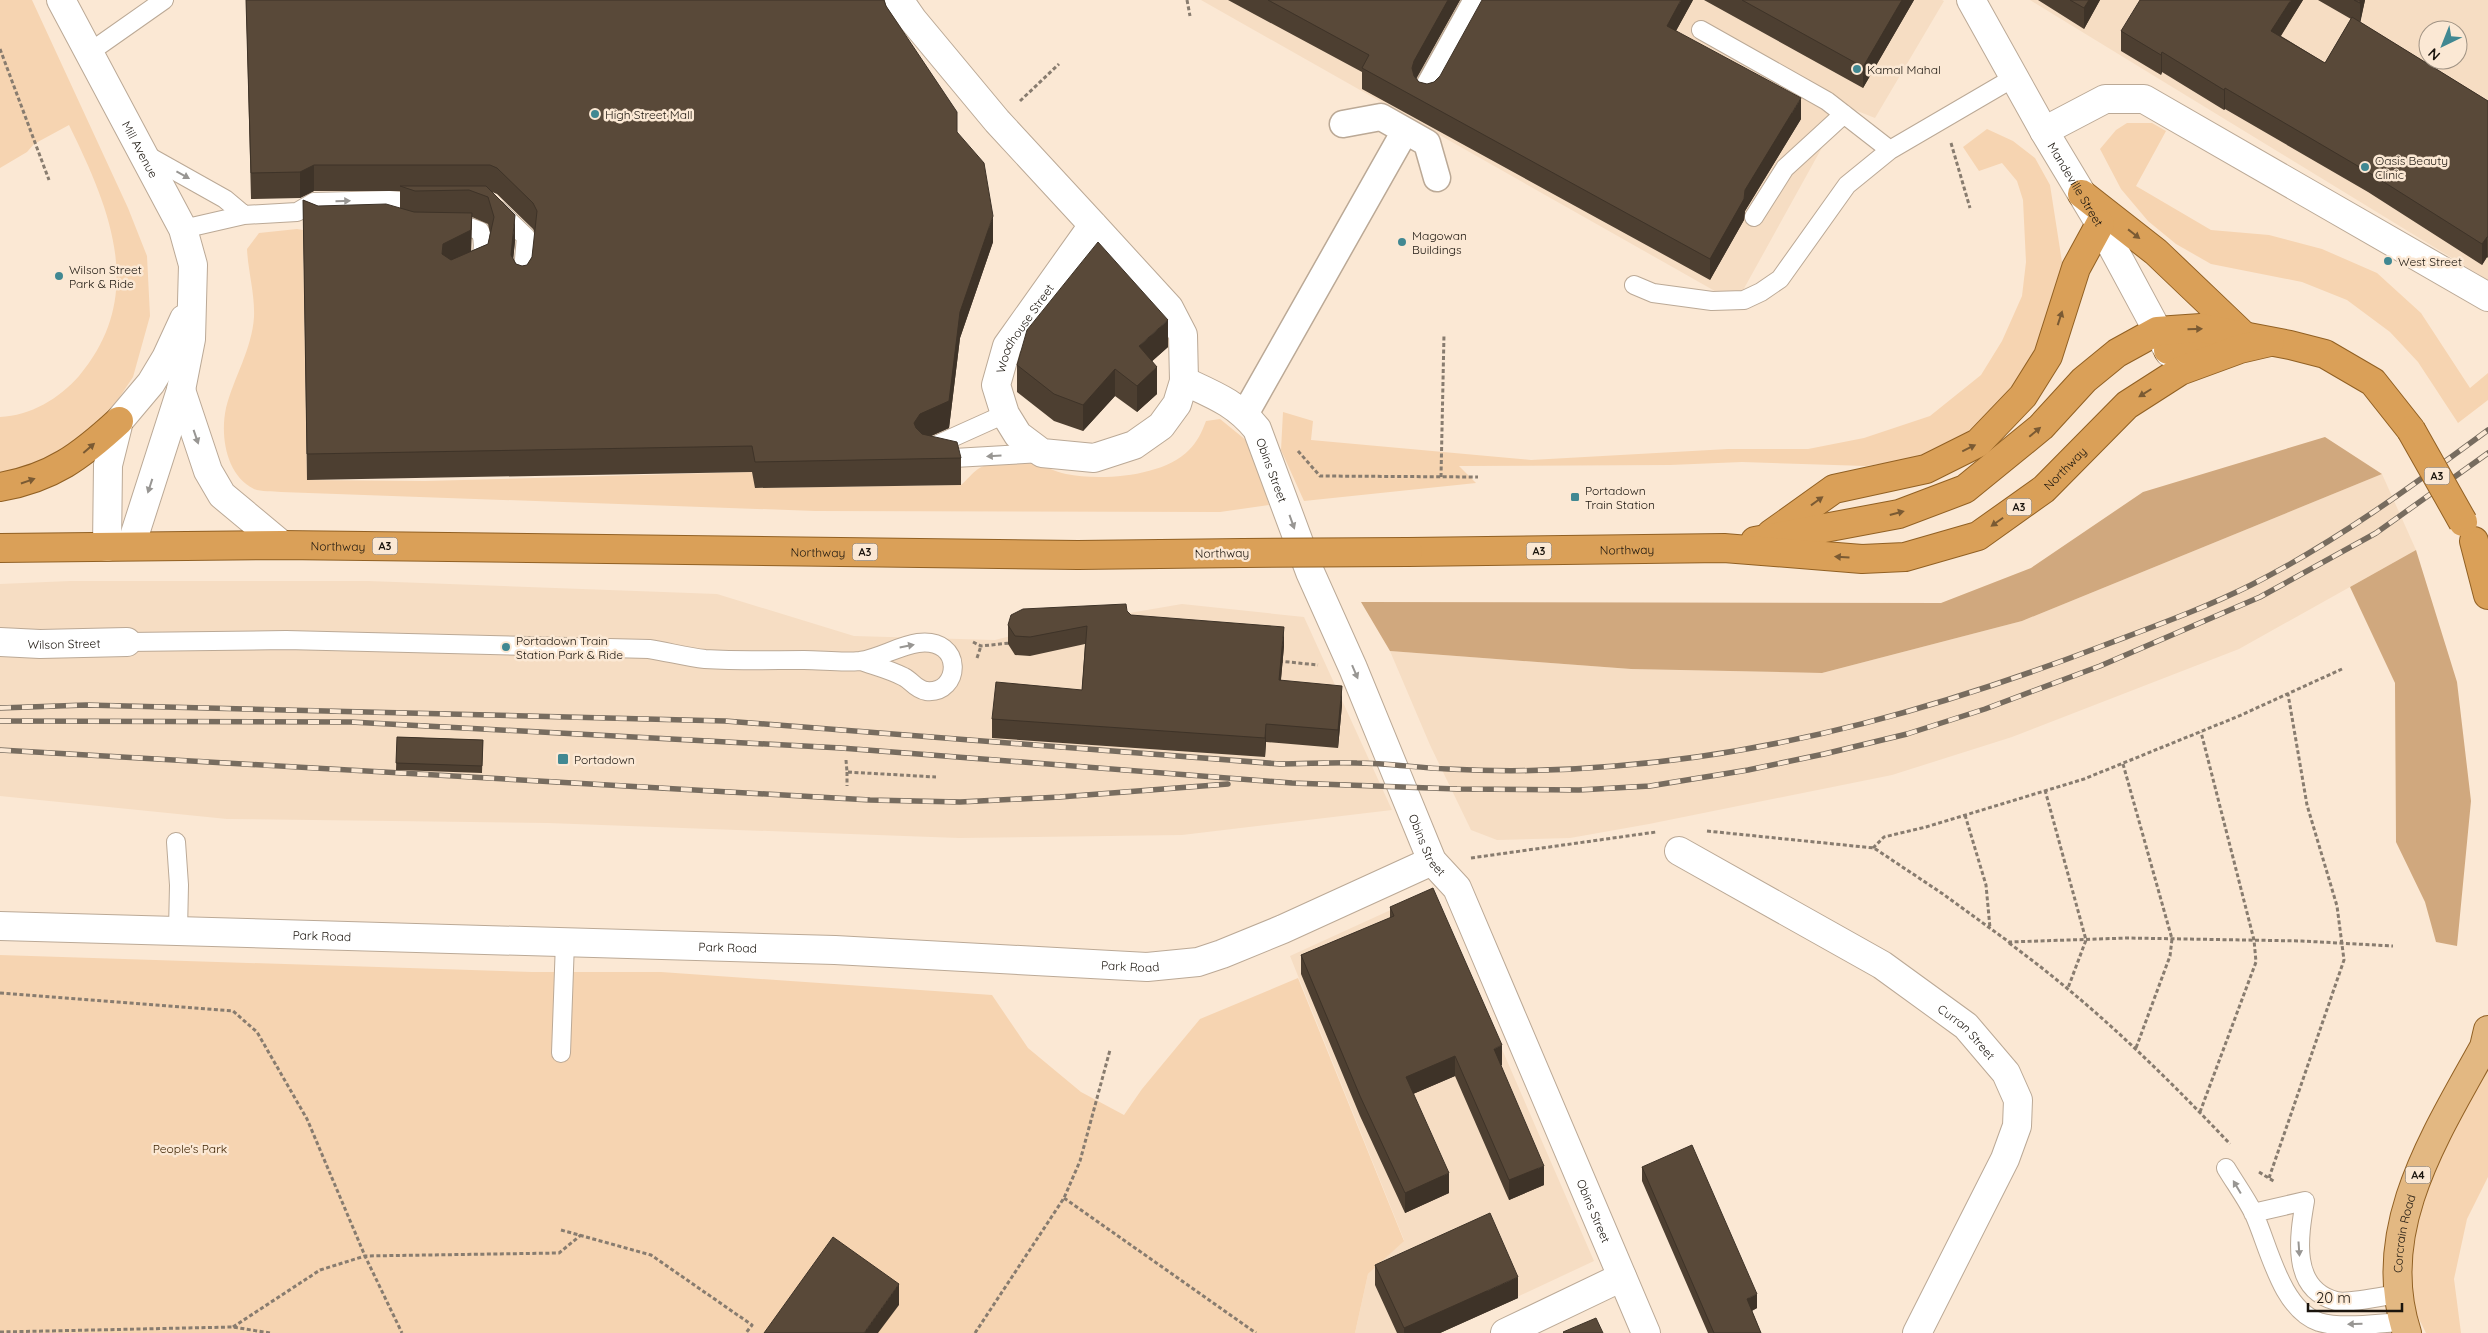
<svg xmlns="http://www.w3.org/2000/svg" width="2488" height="1333" viewBox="0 0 2488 1333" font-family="Quicksand,sans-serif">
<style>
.built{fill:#f6ddc3;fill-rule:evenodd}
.green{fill:#f6d4b1}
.forest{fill:#d0a87e}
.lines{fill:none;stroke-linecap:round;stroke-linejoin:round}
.service-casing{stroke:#bba996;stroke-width:20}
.pedestrian-casing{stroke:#bba996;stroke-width:29}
.minor-casing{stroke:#bba996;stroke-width:30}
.tertiary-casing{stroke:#bba996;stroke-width:30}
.primary-casing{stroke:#916023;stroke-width:30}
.trunk-casing{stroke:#916023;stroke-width:30}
.path{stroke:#887c6f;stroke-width:3;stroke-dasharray:4 2.5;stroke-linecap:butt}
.service{stroke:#fff;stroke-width:18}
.pedestrian{stroke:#fff;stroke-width:26}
.minor{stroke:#fff;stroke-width:28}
.tertiary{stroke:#fff;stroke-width:28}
.primary{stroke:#e3b882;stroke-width:28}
.trunk{stroke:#daa058;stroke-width:28}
.rail-casing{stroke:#776c5f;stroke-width:5.5}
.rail{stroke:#fbe8d4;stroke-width:4;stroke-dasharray:11;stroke-linecap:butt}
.trunk-bridge-casing{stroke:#916023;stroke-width:30;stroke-linecap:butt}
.trunk-bridge{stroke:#daa058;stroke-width:28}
.wall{fill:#4d3f31;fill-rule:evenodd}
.shaded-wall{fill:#3e3328}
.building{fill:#594939;stroke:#3e3328}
.oneway{fill:#989693}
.oneway2{fill:#7a5a33}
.poi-dot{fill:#418892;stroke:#fbe8d4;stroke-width:2}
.labels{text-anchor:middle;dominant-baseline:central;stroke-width:5;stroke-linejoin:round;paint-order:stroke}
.shield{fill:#fbe8d4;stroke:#5e5449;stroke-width:1}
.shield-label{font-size:11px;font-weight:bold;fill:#1b150e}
.poi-label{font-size:12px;fill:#1b150e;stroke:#fbe8d4;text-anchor:start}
.street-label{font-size:12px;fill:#1b150e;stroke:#fbe8d4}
.park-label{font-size:12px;fill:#3d2201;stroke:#fbe8d4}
</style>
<rect width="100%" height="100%" fill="#fbe8d4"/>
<path class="built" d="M1201,0H1942L1944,1L1875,118L1845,106L1736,303Z
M2030,0H2488V281L2483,277ZM2428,30H2458V60H2428Z
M2382,474L2416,550L2239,649L2012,737L1892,775L1649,824L1570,838L1497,840L1471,830L1430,745L1390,651L1631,669L1822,673L2022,621Z
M70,581H368L717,594L854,636L995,640L1042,628L1182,604L1304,617L1392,810L1182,835L959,838L548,823L227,819L0,796V584Z
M1430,892L1438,902L1594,1261L1440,1333H1355L1368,1274L1404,1240L1290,956Z"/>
<path class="green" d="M0,0H32L128,208L147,256L150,316L133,377L107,416L82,443L14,475L0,478V417C30,416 60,398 79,376C147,295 110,209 69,125L34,144L27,152L0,168Z
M2127,123H2152L2166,131L2136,186L2211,230L2269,235L2322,249L2377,273L2421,313L2470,388L2488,373V400L2458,423L2418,362L2390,332L2347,300L2302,282L2211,264L2176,244L2148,221L2121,189L2100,149L2116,130Z
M1987,129L2013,141L2035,158L2050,185L2062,262L2059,296L2048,335L1993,420L1935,456L1866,466L1742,462L1670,465L1459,466L1476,483L1304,501L1281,450L1283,412L1313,421L1311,440L1531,460L1728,449H1808L1864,438L1930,416L1981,375L2002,341L2022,296L2026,262L2023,200L2017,181L2002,163L1979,171L1963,147Z
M297,229L303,230L307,480L425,481L752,472L756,488L961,485C967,480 972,473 978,469C990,461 1020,459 1033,463C1044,465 1055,472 1066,474C1100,481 1163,477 1189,450C1197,442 1202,432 1206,421L1220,419L1252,445L1269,505L1220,512L815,511L281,492C273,491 261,492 254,489C226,475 220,436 226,408C234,377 252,349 254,317C255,294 248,271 247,249L259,233Z
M0,955L532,972H661L992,995L1028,1048L1081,1092L1124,1115L1142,1089L1200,1019L1298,978L1404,1241L1368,1274L1355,1333H0Z
M2488,1066V1177L2467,1219L2454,1279L2461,1333H2426L2409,1299L2415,1222L2432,1174Z"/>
<path class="forest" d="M2325,437L2382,474L2022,621L1822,673L1631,669L1390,651L1361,602L1941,603L2031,568L2143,492Z
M2416,550L2457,682L2471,801L2457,946L2436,942L2425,902L2396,842L2395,683L2350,587Z"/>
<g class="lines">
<defs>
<path id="service" d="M1701,30L1827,101L1890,150
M90,52L164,0
M143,153L225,199L244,215
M498,210L526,237L522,282
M1754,217L1785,168L1844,114
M449,227H469L480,231C485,242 483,253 480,264L475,266
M183,229L244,215L297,212L314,202L389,200L423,203
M1634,285L1653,293L1712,301L1744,300L1761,292L1780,279L1847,185L1890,150L2015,77
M925,450L1005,414
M938,454L954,458L1042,453
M127,642L286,640L649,649C668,652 687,657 705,659C738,661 771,660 804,660C822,660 842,663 860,661C880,658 898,646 918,643C965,637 961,695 926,691C915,689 912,681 904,677C891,670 875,666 861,661
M176,842L179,885L178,931
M561,1053L565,942
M2226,1168C2235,1183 2246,1198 2254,1214C2269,1247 2281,1309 2319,1322C2342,1329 2379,1323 2403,1322
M2253,1213L2305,1201C2299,1236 2290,1289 2336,1301C2348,1304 2384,1296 2398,1294"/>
<path id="pedestrian" d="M1427,90L1477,0
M1343,124L1381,117L1427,143L1437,178
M1245,414L1405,131"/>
<g id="minor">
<path id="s1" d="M899,0L913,20L997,121L1093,225L1169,308L1183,335L1184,381L1177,404L1161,426L1134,445L1094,458L1042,453L1018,435L1005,414L996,385L1007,346L1093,225"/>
<path d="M2044,131L2105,99H2144L2488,297"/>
<path id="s2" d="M1184,381C1214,395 1236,403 1257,429L1310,572L1353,668L1432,861L1457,888L1646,1333"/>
<path id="s3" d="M0,642L40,644L127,642"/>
<path id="s4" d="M1679,851L1882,965L1966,1026L2006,1073L2018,1100L2017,1126L2005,1159L1917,1333"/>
<path id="s5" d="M0,926L835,950L1147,967L1198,962L1222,954L1283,929L1432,861"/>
<path d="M1505,1333L1622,1277"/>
</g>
<g id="tertiary">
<path id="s6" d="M61,0L183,229L193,265L191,339L181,390L131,546"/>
<path id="s7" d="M1971,0L2044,131L2100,224L2169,352"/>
<path d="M181,390L208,471L222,495L282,545"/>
<path d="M107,547L108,465L119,421L151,383L166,358L184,319"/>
</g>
<g id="primary">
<path id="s8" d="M2407,1333C2373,1230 2436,1134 2484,1047L2488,1030"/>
</g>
<g id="trunk">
<path d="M2082,194L2156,252L2243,335"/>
<path d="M2168,350L2209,347"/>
<path d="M0,487C52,478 81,456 119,421"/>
<path d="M1771,534L1834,489L1926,469L1978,443L2023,396L2048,356L2076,268L2100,224"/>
<path d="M1755,541L1899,514L1965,489L2041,427L2084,380L2117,353L2157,331L2201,328L2290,345L2325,354L2373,382L2411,430"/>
<path d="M2474,541L2488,595"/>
<path id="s9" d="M0,548L282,545L1078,555L1243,553"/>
<path id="s10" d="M1408,552L1724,548L1862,559L1905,557L1978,536L2044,489L2127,405L2180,371L2240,349L2270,342"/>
</g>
</defs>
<use href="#service" class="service-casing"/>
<use href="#pedestrian" class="pedestrian-casing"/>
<use href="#minor" class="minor-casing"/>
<use href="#tertiary" class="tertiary-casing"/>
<use href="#primary" class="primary-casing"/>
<use href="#trunk" class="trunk-casing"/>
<path class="path" d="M1187,0L1190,16
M0,49L49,180
M1020,101L1059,64
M1951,143L1970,208
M1298,451L1320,476L1478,477
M1441,477L1444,334
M973,642L981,646L1010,643
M977,658L981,646
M1279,661L1318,665
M846,760L847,772L936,777
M2123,764L2172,939L2170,956L2136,1048
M847,772V786
M2045,790L2086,940L2068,988
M1965,815L1986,885L1990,928
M1707,831L1874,848L1943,894L2009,942L2128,938L2302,941L2393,946
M1873,848L1884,837L1926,827L2084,779L2239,716L2342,669
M1471,858L1656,832
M2009,943C2091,1003 2160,1070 2230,1144
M0,993L233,1011L257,1032L307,1119L365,1256L402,1333
M2200,1112L2256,962L2254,940L2201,732
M2259,1172L2275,1182
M2269,1178L2344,960L2337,906L2307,805L2288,694
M1064,1198L1256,1333
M561,1230L651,1255L752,1325L746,1333
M233,1327L320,1270L365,1256L559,1253L581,1235
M0,1332L233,1327L270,1333
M975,1333L1064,1198L1080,1161L1110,1050"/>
<use href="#service" class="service"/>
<use href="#pedestrian" class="pedestrian"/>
<use href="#minor" class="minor"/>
<use href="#tertiary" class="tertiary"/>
<use href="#primary" class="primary"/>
<use href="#trunk" class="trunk"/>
<defs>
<path id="rail" d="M0,708L86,705L725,721L1280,764C1306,764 1332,762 1357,763C1388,763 1418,768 1448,769C1503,772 1560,771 1615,766C1783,753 1945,706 2102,646C2152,627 2203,609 2251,585C2336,542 2412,486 2488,430
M0,721L351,722L841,748L1292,783L1457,789L1579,790L1650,786L1748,770L1824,754L1907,734L1985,709L2100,666L2260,597L2376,533L2488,453
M0,750L870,800L960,802L1060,797L1228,784"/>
</defs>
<use href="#rail" class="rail-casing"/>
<use href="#rail" class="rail"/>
<defs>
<path id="trunk-bridge" d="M2411,430L2463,522
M1243,553L1408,552"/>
</defs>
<use href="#trunk-bridge" class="trunk-bridge-casing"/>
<use href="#trunk-bridge" class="trunk-bridge"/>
</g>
<path class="wall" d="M246,0H884L886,6L957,132L993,242L960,338L949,428L931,436L961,458V485L755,488L752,472L307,480L303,200L318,206L400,208V191H314L300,198L251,199ZM492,192L497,194L533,229L535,233L532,257L527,265L522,266L516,264L513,259L515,241ZM472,217L488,224L490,233L488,244L471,251Z
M1228,0H1460L1416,78L1419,82L1427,84L1693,0L1676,31L1801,119L1745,211L1744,220L1710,280L1362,89V72Z
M1704,0H1914L1863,88Z
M2038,0H2100L2084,29Z
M2303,0L2281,36L2325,63L2351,19L2318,0H2365L2360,22L2488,101V258L2487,257L2482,265L2368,192L2225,109L2224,110L2162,72L2161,75L2121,51V31Z
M1168,347L1152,361L1157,394L1137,412L1115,396L1083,431L1054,421L1017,392V365Z
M1127,611L1131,615L1284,646L1281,680L1342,705L1338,748L1266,742L1265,757L992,738V719L1082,690L1085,644L1030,656L1015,655L1008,644V625Z
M397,737L483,740L482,773L396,770Z
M1390,907L1502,1065H1501L1544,1185L1509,1200L1455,1076L1413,1094L1449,1193L1405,1213L1360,1116L1301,974V955L1390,918Z
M1642,1167L1757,1308L1752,1311L1761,1333H1708L1642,1181Z
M1375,1265L1518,1298L1440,1333H1397L1375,1285Z"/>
<path class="shaded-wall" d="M1448,0H1460L1414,83L1412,68L1414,61Z
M1681,0H1693L1667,47V26Z
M1902,0H1914L1863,88V67Z
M2089,0H2100L2084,29V8Z
M2291,0H2303L2271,51V31Z
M2360,0H2365L2360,24Z
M2162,52V72L2161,75V55Z
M2225,88V109L2224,110V90Z
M1801,98V119L1745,211L1744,220L1710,280V259L1745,190Z
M314,165V191L300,198V172Z
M472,213L471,256L443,270L442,254L443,244Z
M515,215V241L511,282V255Z
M993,216V242L960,338L949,428L920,441L914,449V423L960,312Z
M2487,237V257L2482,265V244Z
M1168,320V347L1139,373V346Z
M1157,367V394L1137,412V386Z
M1115,369V396L1083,431V405Z
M1284,627V646L1279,699V680Z
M1342,686V705L1338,748V730Z
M1266,724V742L1265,757V738Z
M1502,1045V1065L1494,1068V1049Z
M1455,1056V1076L1406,1097V1077Z
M1544,1166V1185L1509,1200V1180Z
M1449,1173V1193L1405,1213V1193Z
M1518,1277V1298L1440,1333H1404V1328Z
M899,1284V1305L878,1333H864Z
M1757,1294V1308L1747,1313V1299Z"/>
<path class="building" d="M246,0H884L886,6L957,112V132L984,163L993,216L960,312L949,401L920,414L914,423L916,428L922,434L957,442L961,458L755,462L752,446L307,454L303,200L318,206L386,204L414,212L472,213L471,230L443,244L442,254L451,260L488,244L494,217L488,197L469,190L415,191L400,186H486L515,215L511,255L516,264L522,266L527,265L532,257L537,211L533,203L497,168L490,165H314L300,172L251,173Z
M1268,0H1448L1414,61L1412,68L1414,76L1419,82L1427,84L1434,82L1440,76L1482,0H1681L1667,26L1801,98L1745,190L1744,199L1710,259L1362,68L1369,55Z
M1742,0H1902L1863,67Z
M2070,0H2089L2084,8Z
M2140,0H2291L2271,31L2325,63L2352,17L2488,101V237H2487L2482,244L2368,172L2225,88L2224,90L2162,52L2161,55L2121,31Z
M2354,0H2360V3Z
M1098,242L1168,320L1139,346L1157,367L1137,386L1115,369L1083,405L1054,394L1017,365L1027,330Z
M1126,604L1127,611L1131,615L1284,627L1279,680L1342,686L1338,730L1266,724L1265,738L992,719L996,682L1082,690L1087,626L1030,637L1015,636L1008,625L1011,615L1023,609Z
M397,737L483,740L482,766L396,763Z
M1433,888L1502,1045L1494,1049L1544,1166L1509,1180L1455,1056L1406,1077L1449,1173L1405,1193L1360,1096L1301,955L1394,916L1390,907Z
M1692,1145L1757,1294L1747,1299L1761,1333H1714L1642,1167Z
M1490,1213L1518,1277L1404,1328L1375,1265Z
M833,1237L899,1284L864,1333H764Z
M1596,1318L1603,1333H1564L1563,1332Z"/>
<defs><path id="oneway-solid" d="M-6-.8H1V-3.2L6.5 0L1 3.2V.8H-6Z" transform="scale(1.25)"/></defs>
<g class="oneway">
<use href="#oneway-solid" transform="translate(183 175) rotate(29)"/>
<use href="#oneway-solid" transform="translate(343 201) rotate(-1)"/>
<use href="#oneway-solid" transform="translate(196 437) rotate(71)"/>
<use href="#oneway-solid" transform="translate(994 456) rotate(177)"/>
<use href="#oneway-solid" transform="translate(150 486) rotate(108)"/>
<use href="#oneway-solid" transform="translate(1292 522) rotate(70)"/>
<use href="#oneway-solid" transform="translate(907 646) rotate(-11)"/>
<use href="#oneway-solid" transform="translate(1355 672) rotate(67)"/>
<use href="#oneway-solid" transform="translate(2237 1187) rotate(-121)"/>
<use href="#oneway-solid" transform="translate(2299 1249) rotate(86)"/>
<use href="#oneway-solid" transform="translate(2355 1324) rotate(178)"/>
</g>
<g class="oneway2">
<use href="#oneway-solid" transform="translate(2134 234) rotate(38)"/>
<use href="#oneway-solid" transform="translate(2060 318) rotate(-72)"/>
<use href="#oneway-solid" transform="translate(2195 329) rotate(-2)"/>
<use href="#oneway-solid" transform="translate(2145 393) rotate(148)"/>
<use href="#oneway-solid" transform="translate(2035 432) rotate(-40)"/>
<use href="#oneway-solid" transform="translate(89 448) rotate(-41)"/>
<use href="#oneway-solid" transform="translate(1969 448) rotate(-26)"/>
<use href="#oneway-solid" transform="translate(28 481) rotate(-19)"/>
<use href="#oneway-solid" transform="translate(1817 501) rotate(-36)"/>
<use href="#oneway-solid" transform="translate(1897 513) rotate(-15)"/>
<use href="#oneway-solid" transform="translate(1997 522) rotate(145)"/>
<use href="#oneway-solid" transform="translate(1842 557) rotate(-176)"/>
</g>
<g class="poi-dot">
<circle cx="1857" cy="69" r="5"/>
<circle cx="595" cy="114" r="5"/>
<circle cx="2365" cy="167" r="5"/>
<circle cx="1402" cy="242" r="5"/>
<circle cx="2388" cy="261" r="5"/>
<circle cx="59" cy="276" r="5"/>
<rect x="1570" y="492" width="10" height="10" rx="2.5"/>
<circle cx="506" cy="647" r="5"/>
<rect x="557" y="753" width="12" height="12" rx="2.5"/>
</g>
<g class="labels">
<g class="shield">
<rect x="2424.5" y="467.5" width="25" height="17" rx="4"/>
<rect x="2006.5" y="498.5" width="25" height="17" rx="4"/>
<rect x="372.5" y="537.5" width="25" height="17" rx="4"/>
<rect x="1526.5" y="542.5" width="25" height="17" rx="4"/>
<rect x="852.5" y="543.5" width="25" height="17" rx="4"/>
<rect x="2405.5" y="1166.5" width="25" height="17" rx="4"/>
</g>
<g class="shield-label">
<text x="2437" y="476">A3</text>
<text x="2019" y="507">A3</text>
<text x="385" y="546">A3</text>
<text x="1539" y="551">A3</text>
<text x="865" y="552">A3</text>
<text x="2418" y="1175">A4</text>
</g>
<g class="poi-label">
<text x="1867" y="69">Kamal Mahal</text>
<text x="605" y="114">High Street Mall</text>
<text x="2375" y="160">Oasis Beauty<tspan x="2375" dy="14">Clinic</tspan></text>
<text x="1412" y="235">Magowan<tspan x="1412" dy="14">Buildings</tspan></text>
<text x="2398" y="261">West Street</text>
<text x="69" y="269">Wilson Street<tspan x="69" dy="14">Park &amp; Ride</tspan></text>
<text x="1585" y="490">Portadown<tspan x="1585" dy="14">Train Station</tspan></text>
<text x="516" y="640">Portadown Train<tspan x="516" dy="14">Station Park &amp; Ride</tspan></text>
<text x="574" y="759">Portadown</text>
</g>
<g class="street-label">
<text stroke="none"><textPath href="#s6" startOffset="169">Mill Avenue</textPath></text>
<text stroke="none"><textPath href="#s7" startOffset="212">Mandeville Street</textPath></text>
<text stroke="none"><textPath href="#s1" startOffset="814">Woodhouse Street</textPath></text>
<text stroke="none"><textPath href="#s10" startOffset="684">Northway</textPath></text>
<text stroke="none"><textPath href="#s2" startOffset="132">Obins Street</textPath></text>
<text stroke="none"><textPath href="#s9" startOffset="338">Northway</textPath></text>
<text stroke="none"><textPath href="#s10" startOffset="219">Northway</textPath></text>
<text stroke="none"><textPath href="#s9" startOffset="818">Northway</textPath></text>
<text transform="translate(1222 553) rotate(-1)">Northway</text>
<text stroke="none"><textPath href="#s3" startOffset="64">Wilson Street</textPath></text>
<text stroke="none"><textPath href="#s2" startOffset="538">Obins Street</textPath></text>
<text stroke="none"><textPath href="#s5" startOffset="322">Park Road</textPath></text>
<text stroke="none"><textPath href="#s5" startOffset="728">Park Road</textPath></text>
<text stroke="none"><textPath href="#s5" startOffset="1131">Park Road</textPath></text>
<text stroke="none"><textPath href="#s4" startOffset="341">Curran Street</textPath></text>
<text stroke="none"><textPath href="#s2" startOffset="942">Obins Street</textPath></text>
<text stroke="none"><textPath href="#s8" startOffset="101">Corcrain Road</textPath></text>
</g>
<g class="park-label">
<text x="190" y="1148">People's Park</text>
</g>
</g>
<g transform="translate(2443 45) rotate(223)"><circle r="24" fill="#fbe8d4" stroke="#a19485"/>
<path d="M0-4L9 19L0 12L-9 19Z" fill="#418892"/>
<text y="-8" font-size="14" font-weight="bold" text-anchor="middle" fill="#1b150e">N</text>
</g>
<path d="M2308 1303v8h94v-8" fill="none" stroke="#1b150e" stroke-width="2.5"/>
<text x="2316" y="1303" font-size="15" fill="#1b150e" stroke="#fbe8d4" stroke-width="4" paint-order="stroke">20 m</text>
</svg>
